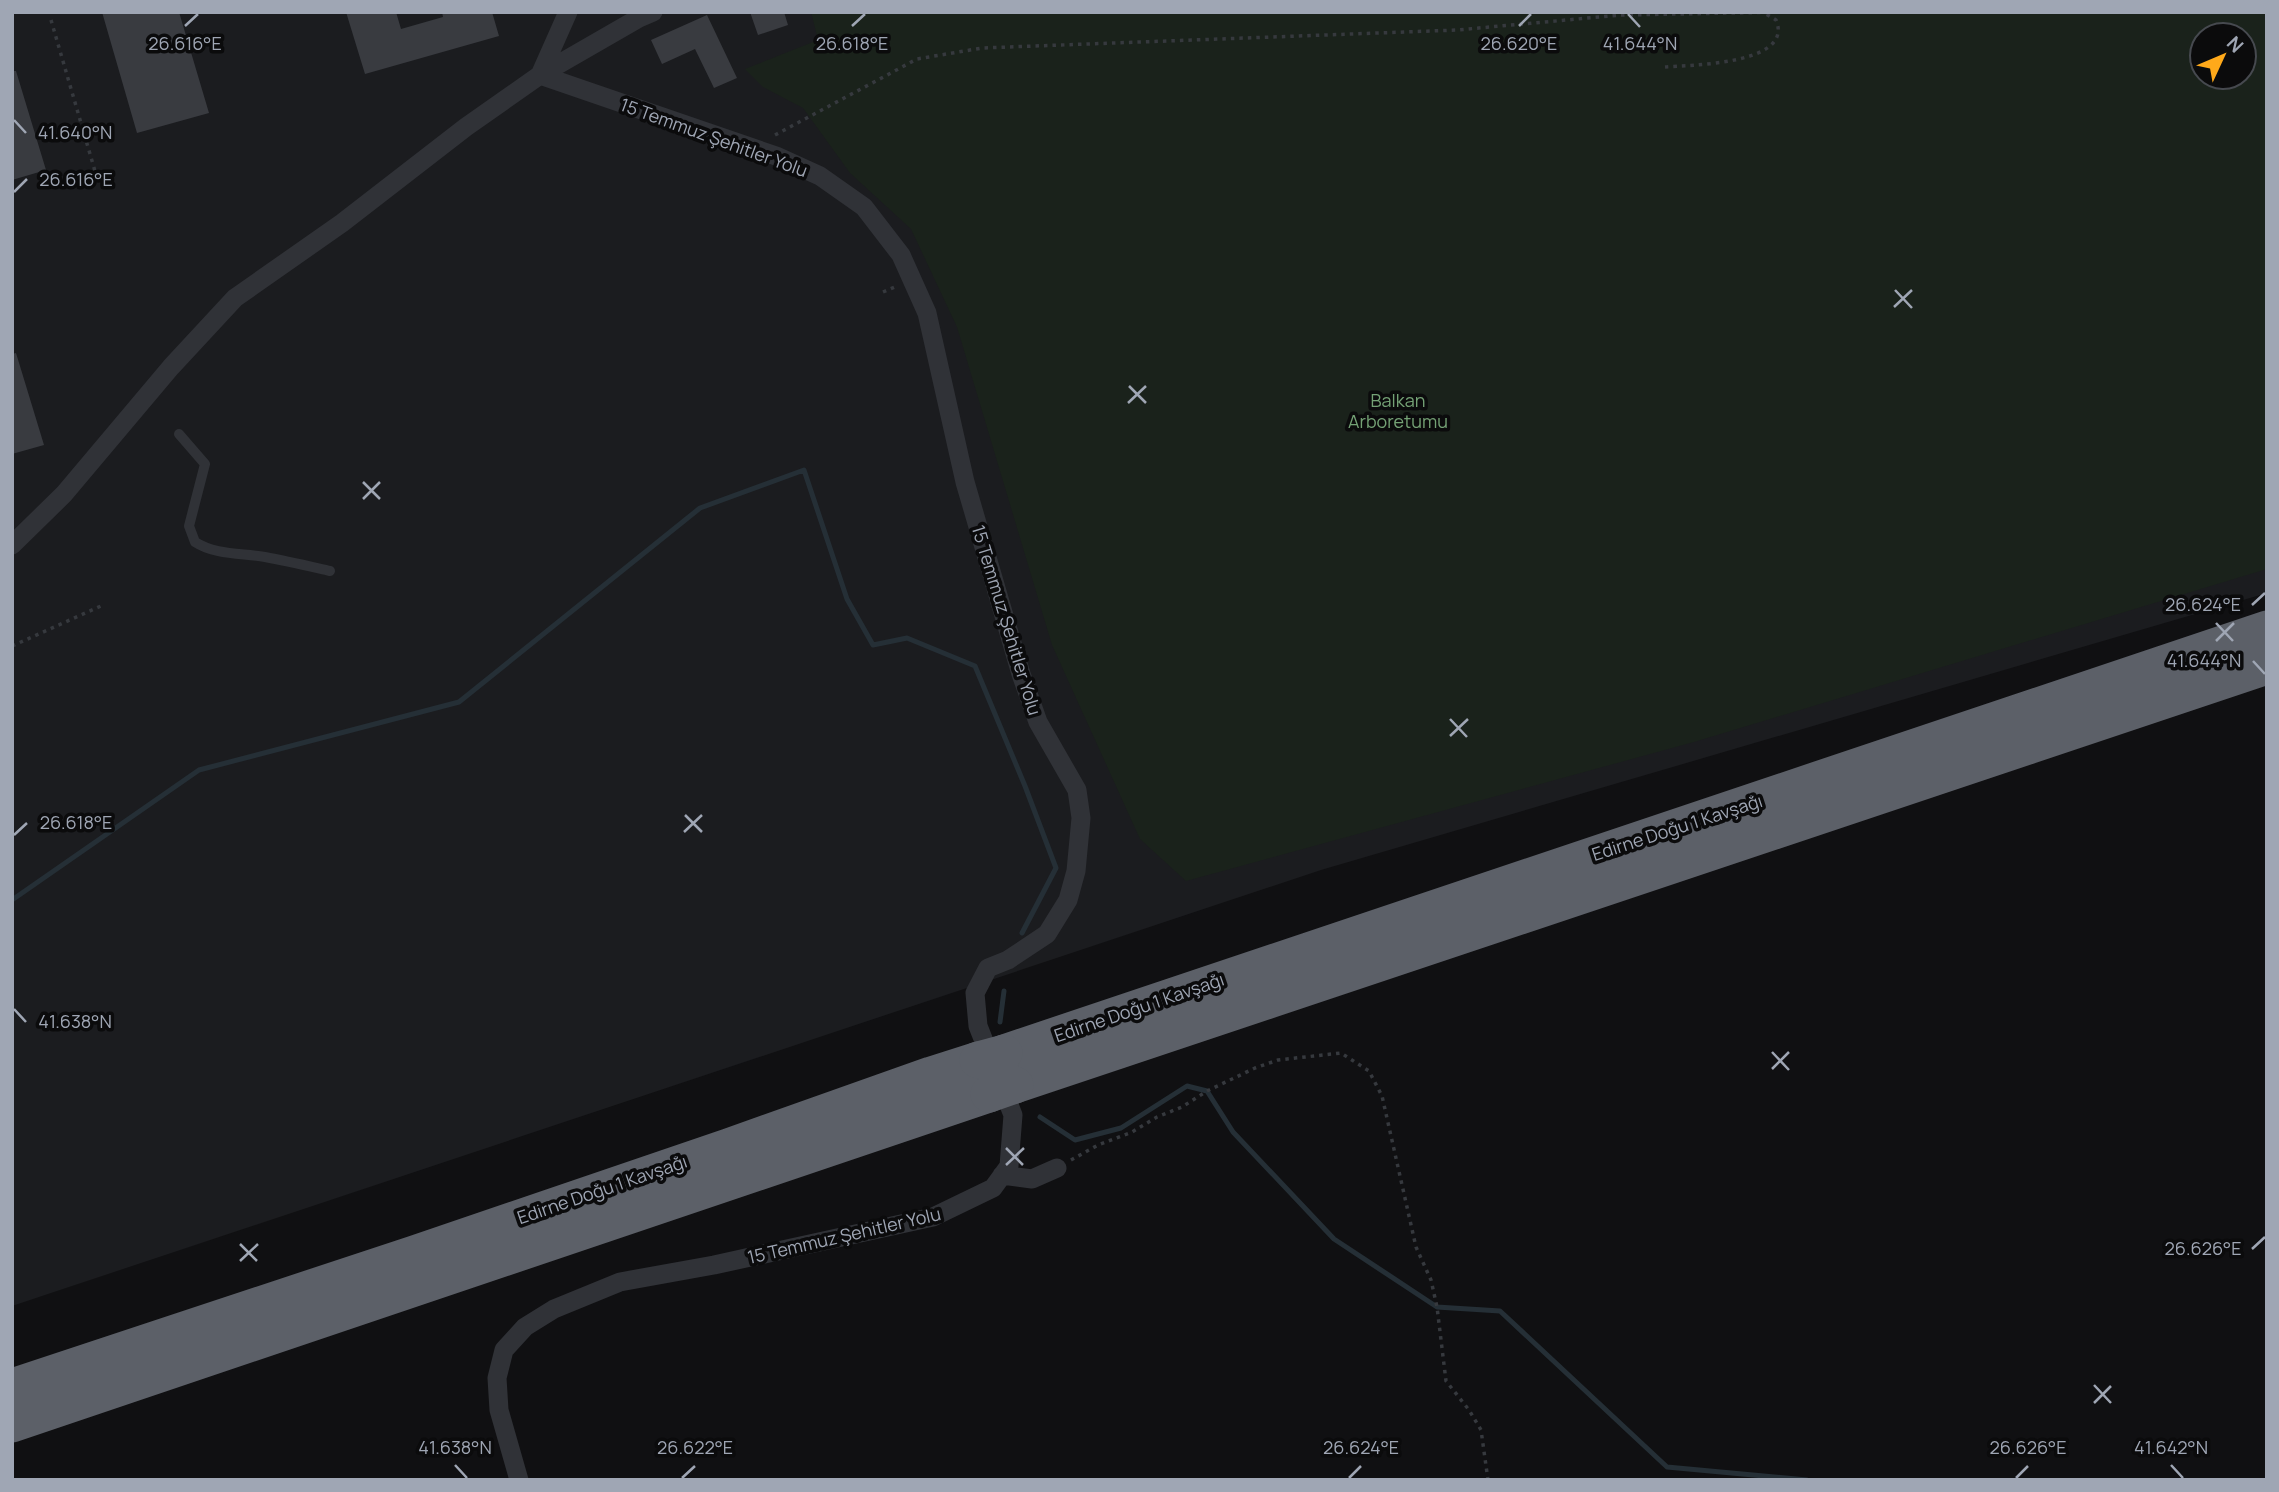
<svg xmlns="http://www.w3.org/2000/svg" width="2279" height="1492" viewBox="0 0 2279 1492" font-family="Manrope,sans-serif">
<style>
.built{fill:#1b1c1f;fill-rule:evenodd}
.green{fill:#1a221b;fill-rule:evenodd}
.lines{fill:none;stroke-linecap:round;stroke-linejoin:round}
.stream{stroke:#252f36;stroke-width:5}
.building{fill:#393b40}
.path{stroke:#36393e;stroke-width:3.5;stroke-dasharray:3.5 5;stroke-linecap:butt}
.lane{stroke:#303237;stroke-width:10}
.street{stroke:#303237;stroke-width:19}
.highway{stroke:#5c6068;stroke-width:37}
.highway-bridge{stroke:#5c6068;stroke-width:37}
.ticks{fill:none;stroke:#9fa6b4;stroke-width:2.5}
.labels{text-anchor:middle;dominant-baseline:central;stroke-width:7;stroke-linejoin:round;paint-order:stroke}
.street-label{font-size:18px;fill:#9fa6b4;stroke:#0b0b0c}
.park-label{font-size:18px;fill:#74a175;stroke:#0b0b0c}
.ticks-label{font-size:18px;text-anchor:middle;fill:#9fa6b4;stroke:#0b0b0c;stroke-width:7;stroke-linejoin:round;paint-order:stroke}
</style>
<rect width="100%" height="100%" fill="#101012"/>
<path class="built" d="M12,12H2267V593L1321,870L12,1306ZM2202,35H2244V77H2202Z"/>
<path class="green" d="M811,12H2267V569L1694,742L1186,881L1140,839L1052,645L957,327L911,229L850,173L803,108L763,87L745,69L818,40ZM2202,35H2244V77H2202Z"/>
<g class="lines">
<path class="stream" d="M12,900L199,770L459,702L700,508L804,470L847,599L873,645L907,638L975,666L1025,786L1056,868L1022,933
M1000,1022L1004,991
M1040,1117L1075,1140L1121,1128L1187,1086L1207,1091L1233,1132L1334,1239L1437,1307L1500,1311L1667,1467L1807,1480"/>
</g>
<path class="building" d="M102,12H179L209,113L137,133Z
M346,12H396L401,29L443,17L442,12H492L499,36L365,74Z
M750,12H784L788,25L758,35Z
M707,15L737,78L714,88L695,49L662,64L651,40Z
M12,71H16L46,170L12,180Z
M16,353L44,445L12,454V354Z"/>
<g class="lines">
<path class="path" d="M51,20L97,178
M1665,67C1688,65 1795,65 1776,20L1766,14
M775,135L917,59L982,48L1457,30L1621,15L1789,12
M883,292L897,286
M12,646L101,606
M1071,1160L1098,1145L1132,1132L1157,1117L1182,1107L1207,1091L1255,1068L1278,1060L1341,1053L1369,1071L1382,1096L1416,1247L1431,1280L1437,1307L1446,1381L1469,1410L1481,1430L1488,1480"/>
<path class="lane" d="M179,434L205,464L189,526L195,542C215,555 241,553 265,557C287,561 308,566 330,571"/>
<path class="street" d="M12,545L64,494L171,367L235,298L342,223L466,127L540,75L639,18L653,12
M1002,1175L1032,1179L1057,1168
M519,1480L499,1410L497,1378L504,1350L525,1327L554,1309L620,1282L714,1265L933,1217L993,1188L1009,1166L1013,1115L978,1026L975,993L988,968L1008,960L1047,934L1068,900L1076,871L1081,818L1077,790L1038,722L1021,674L965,482L927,313L901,255L864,207L820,176L776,156L540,75L568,12"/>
<path class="highway" d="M1004,1053L2267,629
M1015,1085L2267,666
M12,1387L414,1254L728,1147L931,1075L978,1060
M12,1424L989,1094"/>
<path class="highway-bridge" d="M978,1060L1004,1053
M989,1094L1015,1085"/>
</g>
<path class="ticks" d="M1628,14L1640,27M185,26L198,14M852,26L865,14M1519,26L1531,14M14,120L26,133M14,192L27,179M1895,290L1912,308M1894,307L1912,290M1129,386L1146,403M1128,403L1146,386M363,482L380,499M363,499L380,482M2252,605L2265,593M2216,623L2233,641M2216,641L2234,623M2253,661L2265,674M1450,719L1467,737M1450,736L1468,719M685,815L702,832M684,832L702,815M14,835L27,823M14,1009L26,1022M1772,1052L1789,1070M1772,1069L1789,1052M1006,1148L1023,1165M1006,1165L1024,1148M240,1244L257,1261M2252,1249L2265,1237M240,1261L258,1244M2094,1385L2111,1403M2094,1403L2111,1386M455,1465L467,1478M2171,1465L2183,1478M682,1478L695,1466M1349,1478L1361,1466M2016,1478L2028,1466"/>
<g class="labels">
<g class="street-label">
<text transform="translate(714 137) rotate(20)">15 Temmuz Şehitler Yolu</text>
<text transform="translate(1007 620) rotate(73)">15 Temmuz Şehitler Yolu</text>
<text transform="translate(1677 827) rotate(-18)">Edirne Doğu 1 Kavşağı</text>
<text transform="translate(1139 1007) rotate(-19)">Edirne Doğu 1 Kavşağı</text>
<text transform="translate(602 1189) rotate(-19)">Edirne Doğu 1 Kavşağı</text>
<text transform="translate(844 1235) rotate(-13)">15 Temmuz Şehitler Yolu</text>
</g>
<g class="park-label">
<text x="1398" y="400">Balkan<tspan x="1398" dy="21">Arboretumu</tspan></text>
</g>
</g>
<g class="ticks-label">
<text x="852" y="50">26.618°E</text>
<text x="1519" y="50">26.620°E</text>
<text x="185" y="50">26.616°E</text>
<text x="1640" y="50">41.644°N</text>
<text x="75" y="139">41.640°N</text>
<text x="76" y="186">26.616°E</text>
<text x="2203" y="611">26.624°E</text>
<text x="2204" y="667">41.644°N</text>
<text x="76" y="829">26.618°E</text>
<text x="75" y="1028">41.638°N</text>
<text x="2203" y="1255">26.626°E</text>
<text x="455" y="1454">41.638°N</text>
<text x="2171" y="1454">41.642°N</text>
<text x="695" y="1454">26.622°E</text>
<text x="1361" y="1454">26.624°E</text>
<text x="2028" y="1454">26.626°E</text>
</g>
<rect width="2279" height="1492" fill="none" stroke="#9fa6b4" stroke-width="28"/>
<g transform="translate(2223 56) rotate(46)"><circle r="33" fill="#0b0b0c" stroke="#46494f" stroke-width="2"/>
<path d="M0-5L12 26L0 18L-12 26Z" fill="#ffa91a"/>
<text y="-10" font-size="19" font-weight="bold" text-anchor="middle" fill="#9fa6b4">N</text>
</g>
</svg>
